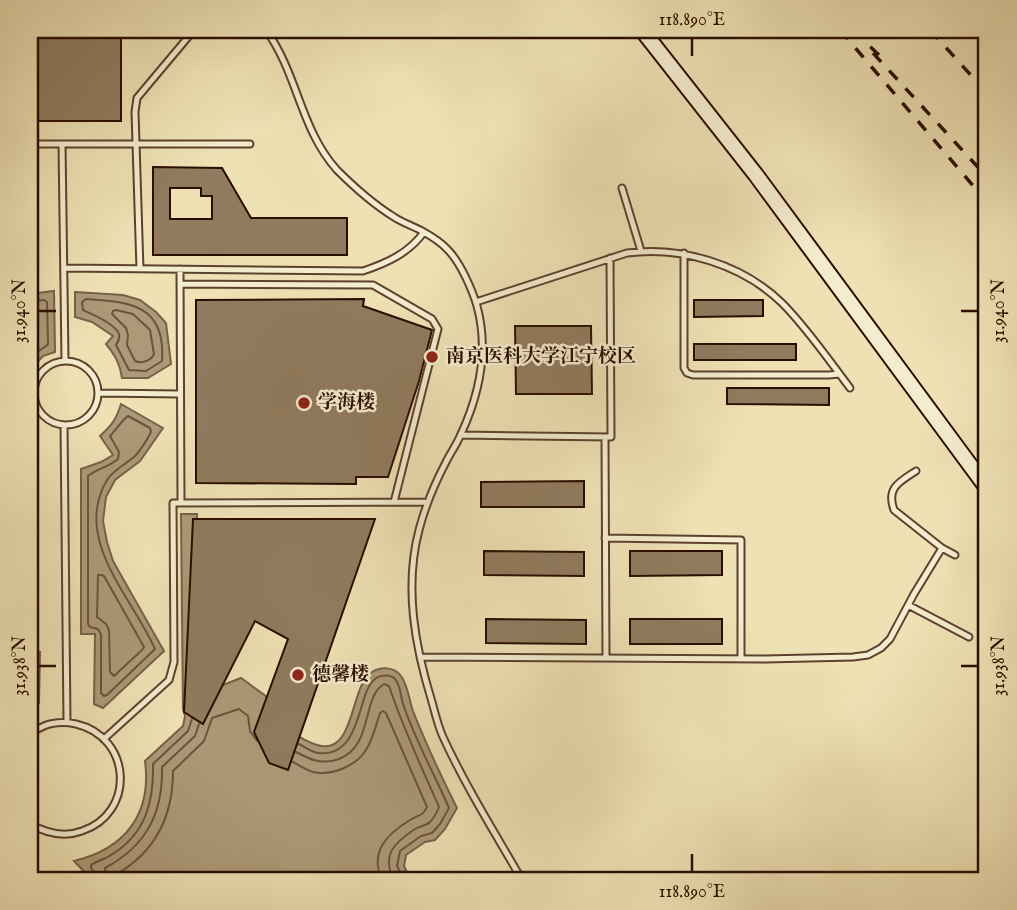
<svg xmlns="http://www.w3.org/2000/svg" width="1017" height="910" viewBox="0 0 1017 910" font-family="'IM FELL English','Noto Serif SC',serif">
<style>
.water{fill:#ac9977;stroke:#786148;stroke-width:2}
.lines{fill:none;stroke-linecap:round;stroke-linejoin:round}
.shore{stroke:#6c533c;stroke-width:2}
.building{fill:#907b5e;stroke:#2b0d01;stroke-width:2;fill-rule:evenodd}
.lane-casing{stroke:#5c422e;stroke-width:9}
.secondary-casing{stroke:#2b0d01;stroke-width:18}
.lane{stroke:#f4ecce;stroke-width:5}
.secondary{stroke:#f4ecce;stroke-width:14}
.rail{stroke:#2b0d01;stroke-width:3.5;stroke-dasharray:12 12;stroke-linecap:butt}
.ticks{fill:none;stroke:#2b0d01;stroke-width:2.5}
.poi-dot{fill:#8f2418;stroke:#f4ecce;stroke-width:2.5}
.labels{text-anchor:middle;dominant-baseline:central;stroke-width:5;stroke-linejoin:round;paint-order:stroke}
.poi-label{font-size:19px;font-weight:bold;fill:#2b0d01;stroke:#f4ecce;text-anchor:start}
.neatline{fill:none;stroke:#2b0d01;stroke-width:2.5}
.ticks-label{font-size:18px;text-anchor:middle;fill:#2b0d01}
</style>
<rect width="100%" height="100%" fill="#eee1b4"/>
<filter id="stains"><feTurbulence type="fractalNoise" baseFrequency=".00286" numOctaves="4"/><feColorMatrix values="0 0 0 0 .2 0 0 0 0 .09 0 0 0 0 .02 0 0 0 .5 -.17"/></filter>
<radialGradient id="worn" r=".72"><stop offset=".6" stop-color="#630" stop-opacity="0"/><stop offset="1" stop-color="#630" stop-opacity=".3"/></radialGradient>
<path class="water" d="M54,291L55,352L43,356L34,366L30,363V294Z
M75,292L123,295L140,300L156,312L166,323L171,364L148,378H122C120,364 115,355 106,344L113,336L92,322L75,317Z
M121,404L163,428L140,461L115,480L106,497L103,521L107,542L113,561L164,651L103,708L94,704L95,634H81V469L101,462L113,455L100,436C112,425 116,420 121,404Z
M181,514H197L200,694L241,678L278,705L274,723C287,729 304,741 317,745C356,757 349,686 372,672C381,666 395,667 401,676C408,685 409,700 413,711C426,744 441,776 457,808L445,829L435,840L425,842L406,855L404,866L411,880H92L74,861C125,849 152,814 145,761L183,726L185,716L183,709Z
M30,652H40L39,703L30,707Z"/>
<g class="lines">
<path class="shore" d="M86,299C131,302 166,305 162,361L146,371L129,370L116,345C118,342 120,338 119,334C116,324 92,314 83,310L82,302Z
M30,301L44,300L47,302L48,344L46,346L30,357
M116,310L133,314L150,330L154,354C151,361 141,364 135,361L127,345L128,335L126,328L112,314L113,311Z
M128,416L150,428L151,432C147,440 142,448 136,455C127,464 114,469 107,480C72,539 132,597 155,649L107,695L104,696L101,693V634L98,629L90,627L88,624V476C96,469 109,467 118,459L119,452L110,436C114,432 124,418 128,416Z
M98,575H101L104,576L144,647L142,650L114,676L110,672L109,630L106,624L97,617Z
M299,744C305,747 312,752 318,753C349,757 356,725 363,702C365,695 368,684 375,679C380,675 390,674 395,679C400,684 401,697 403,704C415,740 434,773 449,808L440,824L432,833L421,836L400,851L397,866L404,880
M296,752C311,760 322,765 339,759C374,745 361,698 384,684L389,686C403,728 421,766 439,807C437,812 434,818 430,822C426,826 420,826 415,829C394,843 381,855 394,880
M293,762C299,765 306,770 313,772C332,776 356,766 366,750C373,739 376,725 380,713L383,711L386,713L427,807C423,816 418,815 410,820C387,834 369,852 382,880
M97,880L96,875L91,868V865C97,861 105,859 111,855C146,834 154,801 153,764L188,731L192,719
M106,880L105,868C146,846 163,814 162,767L195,736L199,724
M116,880L117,874C156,851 173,815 173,771L204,741L212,718L239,709L248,716L250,731L257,741"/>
</g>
<path class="building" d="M30,30H121V121H30Z
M153,167L222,168L251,218H347V255H153ZM170,188H201V196H212V219H170Z
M364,299L363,306L432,330L419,381L388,477H356V484L196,483V300Z
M694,300H763V316L694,317Z
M515,326H591L592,394H516Z
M694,344H796V360H694Z
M727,388H829V405L727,404Z
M584,481V507H481V482Z
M193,519H375L288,770L269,763L254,732L288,639L255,621L203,724L184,712Z
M484,551L584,552V576L484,575Z
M630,551H722V575L630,576Z
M486,619L586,620V644L486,643Z
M630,619H722V644H630Z"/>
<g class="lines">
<defs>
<path id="lane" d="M266,30C298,74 300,129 337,170C355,188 373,204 394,217C403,223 413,226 422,231C431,236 442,243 448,250C460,262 472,289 477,306C489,350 480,393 461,434C457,444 451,452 446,462C435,483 425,507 419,530C404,587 415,647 432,702C435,713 438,726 443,737C466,787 495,833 522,880
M30,144H250
M62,144L65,360
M622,188L641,251
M684,253V368L687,373L693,375H829L839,374
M65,268L363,271C387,263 409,253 424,232
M140,269L135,112L137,98L194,30
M180,269L181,503
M180,284L373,285L432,319L438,329L394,502
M476,302L627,253C681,246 742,264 782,303C807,328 828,359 850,388
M34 393a32 32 0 1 1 64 0a32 32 0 1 1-64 0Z
M99,393L180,394
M64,425L67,722
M461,435L611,437L610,258
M605,437L606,658
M916,471C899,482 886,488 894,510L942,548L955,555
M605,538L741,540V658
M908,605L969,637
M420,657L765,659L853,657L868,655L881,648L890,639L914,594L942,548
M30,734C34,731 39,728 44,726C54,722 66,722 76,724C132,737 136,813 82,831C63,838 46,833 30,824
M105,738L169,680L174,662L173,503L428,502"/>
<path id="secondary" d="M642,30L756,175L987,488"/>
</defs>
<use href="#lane" class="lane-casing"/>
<use href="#secondary" class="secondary-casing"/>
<use href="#lane" class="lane"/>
<use href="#secondary" class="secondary"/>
<path class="rail" d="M840,30L987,202
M853,30L881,57
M930,30L987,93
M873,53L987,177"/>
</g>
<path class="ticks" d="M692,38V56M38,311H56M961,311H978M38,666H56M961,666H978M692,854V872"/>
<g class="poi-dot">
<circle cx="432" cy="357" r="7"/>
<circle cx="304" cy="403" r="7"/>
<circle cx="298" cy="675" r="7"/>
</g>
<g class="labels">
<g class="poi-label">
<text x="446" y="357">南京医科大学江宁校区</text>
<text x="318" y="403">学海楼</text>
<text x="312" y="675">德馨楼</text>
</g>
</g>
<rect width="1017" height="910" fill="none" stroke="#eee1b4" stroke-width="77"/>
<rect x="38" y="38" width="940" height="834" class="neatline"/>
<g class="ticks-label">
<text x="692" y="25">118.890°E</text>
<text transform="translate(19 311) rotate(-90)" y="6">31.940°N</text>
<text transform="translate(998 311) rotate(-90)" y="6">31.940°N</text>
<text transform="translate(19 666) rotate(-90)" y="6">31.938°N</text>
<text transform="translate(998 666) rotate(-90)" y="6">31.938°N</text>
<text x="692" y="897">118.890°E</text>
</g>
<rect width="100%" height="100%" filter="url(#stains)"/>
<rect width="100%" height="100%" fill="url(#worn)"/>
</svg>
